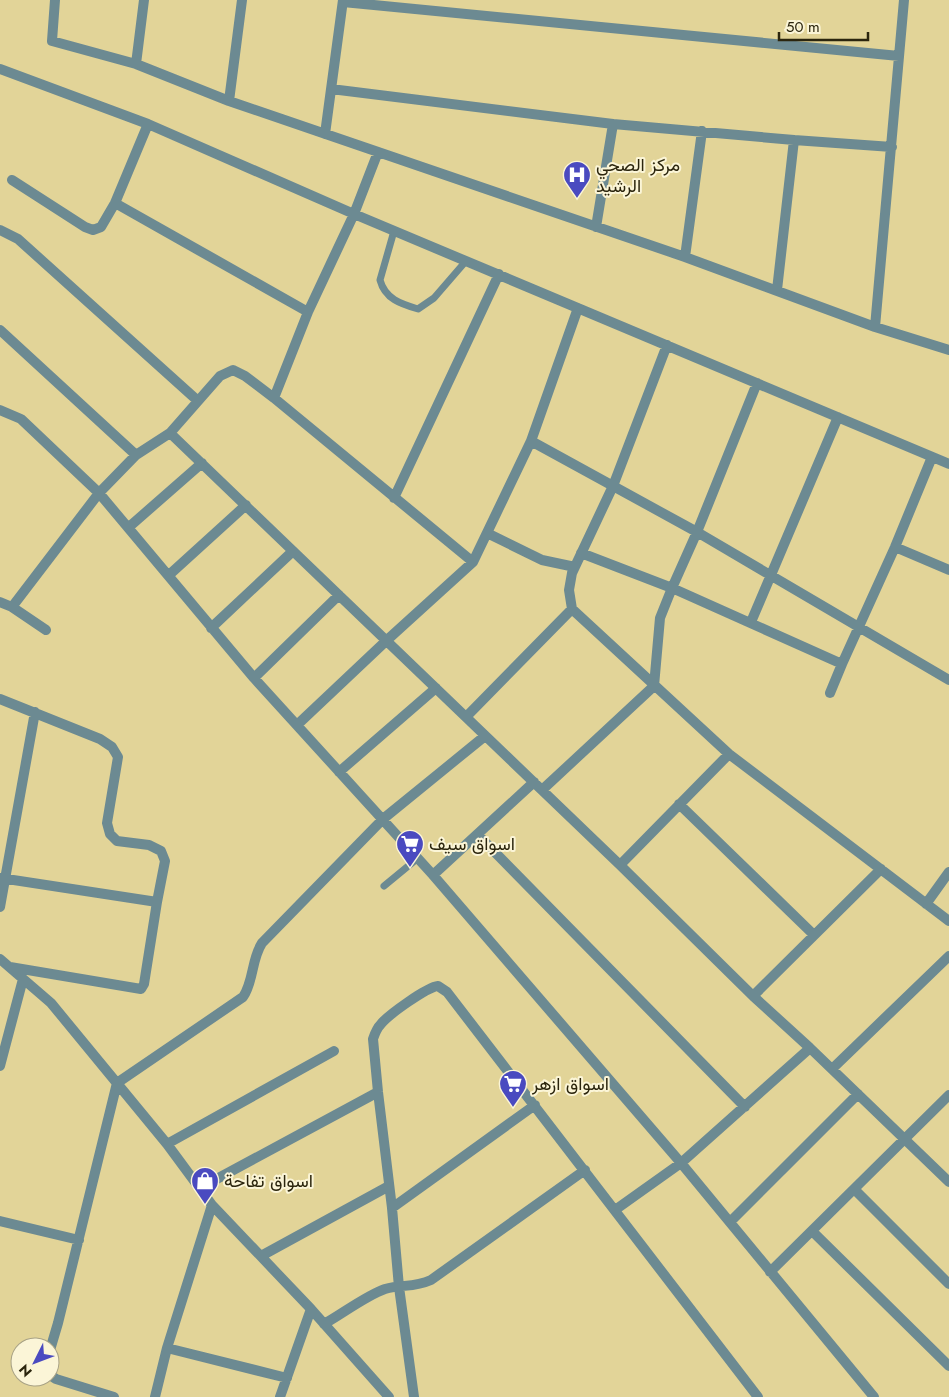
<svg xmlns="http://www.w3.org/2000/svg" width="949" height="1397" viewBox="0 0 949 1397" font-family="Jost,Vazirmatn,sans-serif">
<style>
.lines{fill:none;stroke-linecap:round;stroke-linejoin:round}
.service{stroke:#6c8a92;stroke-width:7}
.minor{stroke:#6c8a92;stroke-width:10}
.labels{text-anchor:middle;dominant-baseline:central;stroke-width:4;stroke-linejoin:round;paint-order:stroke}
.poi-label{font-size:18px;fill:#2b250d;stroke:#fbf5d7;text-anchor:start}
</style>
<rect width="100%" height="100%" fill="#e2d498"/>
<g class="lines">
<path class="service" d="M394,231L380,280C385,299 401,304 418,309L434,298L466,261
M384,886L418,858"/>
<path class="minor" d="M55,0L52,41L136,64L229,101L685,257L875,327L949,350
M343,2L899,56
M136,64L144,0
M0,69L148,124L354,214L949,464
M331,89L613,124L794,140L892,147
M229,101L242,0
M325,134L343,0
M12,180L85,227L93,230L101,227L115,203L148,124
M115,203L308,312
M596,227L613,124
M0,230L18,239L198,401
M685,257L702,131
M777,290L794,140
M875,327L904,0
M0,330L136,455
M667,345L613,486L572,573L569,590L572,609L729,754L949,921
M274,398L308,312L354,214L378,152
M0,410L21,419L99,493L254,678L433,875L681,1163L874,1397
M170,433L620,865L753,996L810,1048L949,1182
M531,441L697,532L949,680
M394,498L499,274
M129,527L202,463
M487,533L542,560L575,567
M895,547L949,570
M581,553L672,588L842,664
M169,575L246,505
M0,602L12,607L46,630
M12,607L99,493L136,455L170,433L220,376L233,370L245,376L274,398L473,562
M751,622L838,417
M211,628L293,551
M254,678L339,595
M830,693L842,664L895,547L932,457
M0,699L100,739L112,747L118,757L107,823L110,834L117,841L149,845L161,851L165,861L157,902L144,984L141,989L10,967
M466,717L572,609
M297,725L386,641L473,562L531,441L578,308
M339,772L436,688
M542,790L654,686L660,618L672,588L697,532L757,383
M679,804L814,935
M478,835L745,1107
M620,865L729,754
M433,875L534,782
M0,878L157,902
M926,904L949,872
M0,907L35,712
M0,959L51,1003L167,1144L212,1205L311,1309L389,1397
M753,996L881,869
M0,1066L23,979
M832,1069L949,956
M167,1144L334,1051
M200,1188L378,1092
M854,1189L949,1284
M392,1208L535,1105
M615,1210L681,1163L810,1048
M0,1221L79,1240
M730,1222L858,1094
M812,1231L949,1366
M261,1256L389,1186
M770,1272L949,1095
M324,1324C342,1314 367,1295 385,1289C402,1284 413,1288 431,1280L585,1170
M167,1348L287,1378
M50,1350L58,1323L117,1083L243,997C254,981 251,960 262,943L383,819L485,736
M50,1375L56,1379L114,1397
M155,1397L167,1348L212,1205
M280,1397L311,1309
M414,1397L399,1287L392,1208L378,1092L373,1039C375,1033 377,1028 381,1024C388,1015 427,987 438,986L447,992L758,1397"/>
</g>
<defs>
<symbol id="hospital-pin" viewBox="-11 -11 22 30"><path d="M0 17L-7.5 6A9.5 9.5 0 1 1 7.5 6Z" fill="#4a4ac0" stroke="#fbf5d7"/><path d="M-5-5h3v3.5h4V-5h3V5h-3V1.5h-4V5h-3Z" fill="#fff"/></symbol>
<symbol id="supermarket-pin" viewBox="-11 -11 22 30"><path d="M0 17L-7.5 6A9.5 9.5 0 1 1 7.5 6Z" fill="#4a4ac0" stroke="#fbf5d7"/><path d="M-6-5.5h2.5l.6 2H6L4.5 2H-2.5L-4.4-4H-6ZM-1.5 3.2a1.3 1.3 0 1 0 .1 0ZM3 3.2a1.3 1.3 0 1 0 .1 0Z" fill="#fff"/></symbol>
<symbol id="shop-pin" viewBox="-11 -11 22 30"><path d="M0 17L-7.5 6A9.5 9.5 0 1 1 7.5 6Z" fill="#4a4ac0" stroke="#fbf5d7"/><path d="M-5-2.5h2.3a2.7 3.5 0 0 1 5.4 0H5L5.5 6h-11ZM-1.5-2.5h3a1.5 2.3 0 0 0-3 0Z" fill="#fff"/></symbol>
</defs>
<g fill-rule="evenodd">
<use href="#hospital-pin" x="561" y="159" width="32" height="43"/>
<use href="#supermarket-pin" x="394" y="828" width="32" height="43"/>
<use href="#supermarket-pin" x="497" y="1068" width="32" height="43"/>
<use href="#shop-pin" x="189" y="1165" width="32" height="43"/>
</g>
<g class="labels">
<g class="poi-label">
<text x="596" y="165">مركز الصحي<tspan x="596" dy="21">الرشيد</tspan></text>
<text x="429" y="844">اسواق سيف</text>
<text x="532" y="1084">اسواق ازهر</text>
<text x="224" y="1181">اسواق تفاحة</text>
</g>
</g>
<g transform="translate(35 1362) rotate(228)"><circle r="24" fill="#fbf5d7" stroke="#a8a286"/>
<path d="M0-4L9 19L0 12L-9 19Z" fill="#4a4ac0"/>
<text y="-8" font-size="14" font-weight="bold" text-anchor="middle" fill="#2b250d">N</text>
</g>
<path d="M779 32v8h89v-8" fill="none" stroke="#2b250d" stroke-width="2.5"/>
<text x="786" y="32" font-size="15" fill="#2b250d" stroke="#fbf5d7" stroke-width="4" paint-order="stroke">50 m</text>
</svg>
